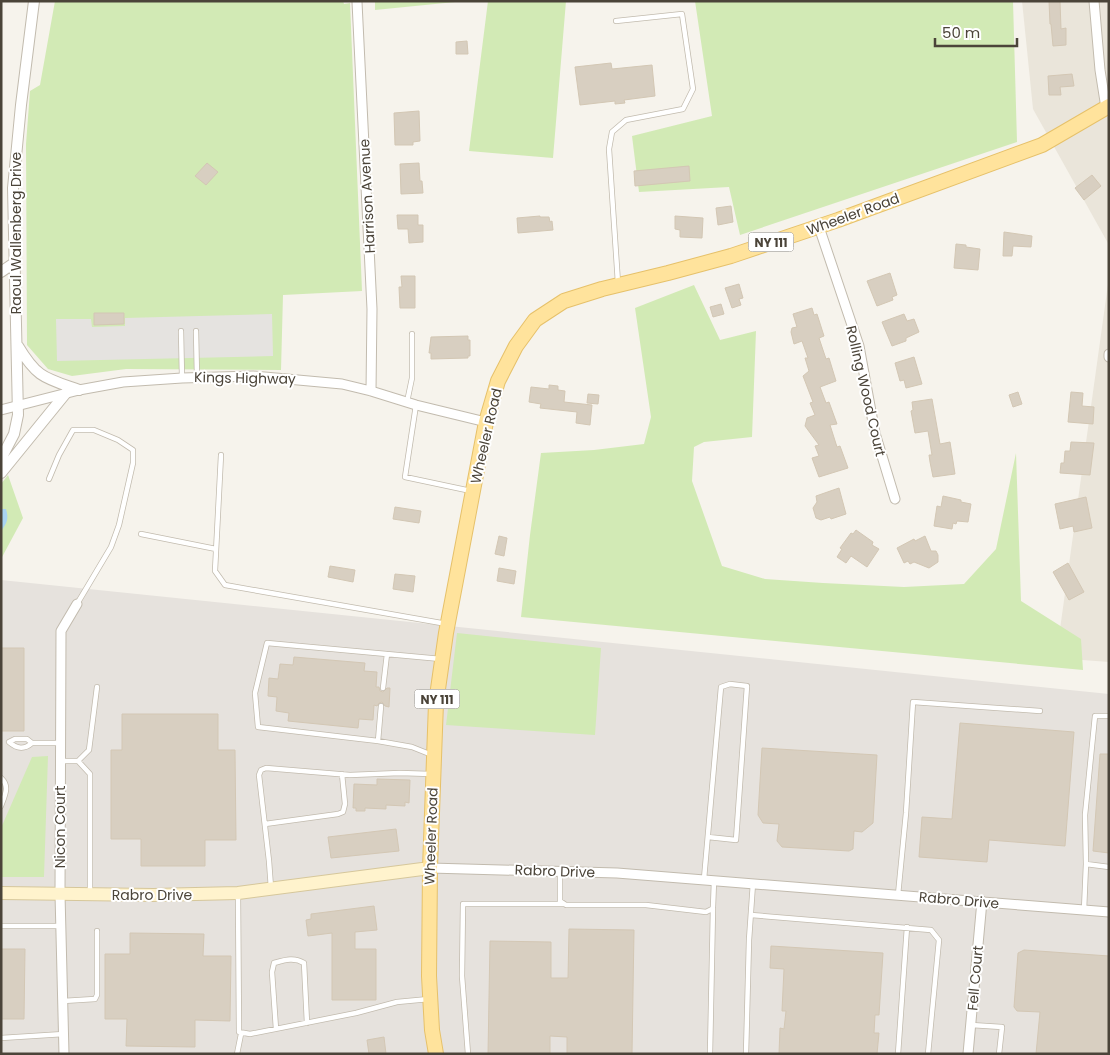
<svg xmlns="http://www.w3.org/2000/svg" width="1110" height="1055" viewBox="0 0 1110 1055" font-family="Poppins,sans-serif">
<style>
.residential{fill:#eae5da}
.industrial{fill:#e6e2dd}
.green{fill:#d2eab5}
.parking{fill:#e5e3e0}
.water{fill:#a9d4f2}
.building{fill:#d8cfc1;stroke:#d3c7b4}
.lines{fill:none;stroke-linecap:round;stroke-linejoin:round}
.service-casing{stroke:#c2bbae;stroke-width:6}
.minor-casing{stroke:#c2bbae;stroke-width:11}
.tertiary-casing{stroke:#c2bbae;stroke-width:12}
.secondary-casing{stroke:#d6c79b;stroke-width:14}
.primary-casing{stroke:#e6c16a;stroke-width:16}
.service{stroke:#fff;stroke-width:4.5}
.minor{stroke:#fff;stroke-width:9}
.tertiary{stroke:#fff;stroke-width:10}
.secondary{stroke:#fff3cd;stroke-width:12}
.primary{stroke:#ffe39c;stroke-width:14}
.labels{text-anchor:middle;dominant-baseline:central;stroke-width:4;stroke-linejoin:round;paint-order:stroke}
.shield{fill:#fff;stroke:#817c74;stroke-width:1}
.shield-label{font-size:12px;font-weight:bold;fill:#4b4439}
.street-label{font-size:14px;fill:#4b4439;stroke:#fff}
</style>
<rect width="100%" height="100%" fill="#f6f3ec"/>
<path class="residential" d="M1022,1H1109V245L1033,109Z
M1109,277V662L1056,658Z"/>
<path class="industrial" d="M1,580L1109,694V1054H1Z"/>
<path class="green" d="M55,1H343L344,4L350,3L362,291L283,295L281,370L126,369L72,376L48,369L27,345L26,144L30,91L40,85Z
M375,1H465L375,10Z
M488,1H566L553,158L469,151Z
M695,1H1013L1017,142L740,235L729,187L639,192L632,136L712,116Z
M694,285L720,340L756,331L752,437L704,442L694,447L692,481L722,566L765,579L823,583L904,587L964,584L996,549L1016,453L1021,601L1081,639L1083,670L521,617L530,535L541,453L594,450L644,444L651,417L635,308Z
M8,475L23,518L1,559V484Z
M457,633L601,648L595,735L446,725Z
M48,756L44,877H1V828L32,757Z"/>
<path class="parking" d="M272,314L273,356L57,361L56,319H91L92,327L125,326V318Z"/>
<path class="water" d="M1,509H6C9,519 7,523 1,531Z"/>
<path class="building" d="M1049,1H1060L1061,29L1066,28V45L1053,46L1051,24H1050Z
M467,41L468,54H456V42Z
M611,63L612,69L652,65L655,96L624,100L625,103L615,104V101L580,105L575,67Z
M1072,74L1074,86L1060,87L1061,95H1049L1048,76Z
M419,111L420,141L413,142V145H395L394,113Z
M207,163L218,172L206,185L195,176Z
M419,163L420,181H422L423,193L401,194L400,164Z
M689,166L690,181L635,186L634,171Z
M1092,175L1101,186L1084,200L1075,188Z
M731,206L733,222L718,225L716,208Z
M397,215H418V225H423V242L409,243L408,229H398Z
M540,216V217H549L550,222L552,221L553,230L518,233L517,218Z
M675,216L703,218L702,238L680,237V230L675,229Z
M1004,232L1032,236L1031,247L1013,246L1012,256H1003Z
M956,244L966,245V247L980,249L978,270L954,268Z
M890,273L897,295L892,297L893,300L877,306L867,281Z
M401,276H415V308H400L399,287H402Z
M739,284L743,298L739,299L741,305L732,308L725,288Z
M721,304L724,314L713,317L710,307Z
M812,308L814,315L817,314L824,336L819,338L826,359L829,358L836,381L820,387L826,403L829,402L837,424L830,425L837,447L840,446L848,468L819,477L812,458L819,456L815,446L819,445L805,426L807,418L815,415L810,403L813,402L803,376L809,371L805,358H808L802,341L794,344L791,332L792,328L797,327L793,314Z
M94,313H124V324L94,325Z
M904,314L907,321L914,319L919,332L906,338V341L892,346L882,322Z
M468,336V340H470V356H468V358L431,359V353H429L431,337Z
M914,357L922,384L906,388L904,380L900,381L895,363Z
M549,385L558,386V390L565,391L564,402L592,405L590,425L576,423L577,412L540,408L541,404L529,402L531,387L549,389Z
M1018,392L1022,404L1013,407L1009,395Z
M1071,392L1083,393L1082,406L1094,407L1093,424L1068,422Z
M588,394L599,395L598,404L587,403Z
M932,399L940,444L950,442L955,474L933,477L930,462L929,455H932L928,431L915,433L911,411L913,410L912,402Z
M1071,442L1094,443L1090,475L1060,473L1061,463H1064L1065,451H1070Z
M839,488L846,514L831,519L830,517L821,520L816,518L813,508L817,502L816,496Z
M943,496L961,500V502L971,504L968,522L957,521L956,524L953,523L952,529L934,526L937,506L941,507Z
M1086,497L1092,528L1074,532L1073,526L1060,529L1055,504Z
M395,507L421,511L419,523L393,519Z
M856,530L873,542L872,545L879,549L867,567L851,556L846,563L837,557L842,549L840,548L851,533L853,534Z
M499,536L507,538L504,556L495,554Z
M925,536L931,551H936L938,555V562L929,568L914,562L910,564L908,561L904,563L897,548L914,539L915,541Z
M1068,563L1084,592L1069,600L1053,572Z
M330,566L355,570L353,582L328,577Z
M499,568L516,571L514,584L497,581Z
M395,574L415,576L413,592L393,589Z
M1,648H24V731H1Z
M294,657L365,663L364,671L377,672L376,687H379L380,691L383,692L387,688H390L389,707L385,706L382,702L379,703L377,706L374,705L373,720L359,719L358,728L288,721L289,713L276,711L277,697L268,696L269,678L278,679L280,664L293,665Z
M122,714H218V750H235L236,840H205V866H141V839H111V750H122Z
M960,723L1074,732L1065,846L989,840L987,862L919,857L922,817L952,819Z
M762,748L877,755L873,823L862,832L854,831L853,849L849,851L782,847L777,841L779,824L763,823L758,815Z
M1100,754H1109V853L1093,851Z
M377,779L410,780L409,803L405,802V806L386,805V809L365,808V811H356V808H353L354,784L377,785Z
M396,829L399,851L331,858L328,837Z
M374,906L377,930L355,932V949H376V1000H332V933L308,936L306,920L311,919V914Z
M569,929L634,930L632,1054H567V1037L550,1036V1054H488L490,941L551,942V978H568Z
M130,933L204,934L203,956H231L230,1021L195,1020V1047L126,1046L127,1019H105V954H130Z
M771,946L883,953L879,1015H875L874,1033H879L877,1054H779L780,1028L784,1029L786,1011H782L784,969L770,968Z
M1,949H25L24,1019H1Z
M1024,950L1109,956V1054H1036L1040,1012L1017,1011L1014,1007L1018,953Z
M384,1037L386,1054H369L367,1040Z"/>
<g class="lines">
<defs>
<path id="service" d="M616,21L682,14L693,89L683,109L626,120L612,132L609,149L618,283
M181,331L182,378
M196,331L197,377
M407,402L412,378V334
M416,405L405,477L471,491
M221,455L215,571L225,585L447,624
M49,479L59,455L73,430H94L118,440L133,450V463L119,525L111,547L77,604
M141,534L216,549
M383,688L387,654
M378,741L381,706
M32,743C24,750 17,749 9,742L15,739H27L32,743H61
M432,755L412,747L378,741L258,727L255,693L267,643L441,659
M61,761H78
M1,778C10,786 5,795 1,806
M265,824L338,814L343,812L345,804L342,774
M1086,864L1109,867
M560,871V901L566,905H646L706,912L712,909L713,907L714,881
M704,879L721,687L730,684L747,686L736,840L708,837
M271,888L269,861L259,775L261,770L266,768L350,775L400,773L431,774
M90,893V774L78,761L89,750L97,687
M238,894L239,1032L250,1034L356,1013L397,1002L429,999
M898,895L906,813L913,702L1040,711
M1084,910L1086,864L1085,815L1095,716H1109
M751,915L931,930L939,940L928,1054
M1,926H61
M63,1001L95,999L97,995V931
M971,1025L1002,1027L999,1054
M276,1029L272,972L274,963C285,960 294,957 304,963L307,1023
M1,1038L64,1034
M237,1054L241,1034
M468,1054L462,976L463,904H563
M710,1054L713,908
M746,1054L749,940L753,883
M898,1054L907,927"/>
<path id="minor" d="M1094,1L1100,70L1106,108
M357,2L372,309L371,391
M819,227L859,346L875,433L895,499
M1109,354V357
M1,410L79,390L123,382L182,378L253,376L342,384L371,391L416,405L486,422
M430,868L617,873L1109,912
M64,1054L60,894L61,631L77,604
M968,1054L982,901"/>
<path id="tertiary" d="M1,272L14,263
M18,346C37,378 45,378 79,390
M1,459L14,434L18,415L13,188L21,105L34,1
M1,473L66,393"/>
<path id="secondary" d="M1,893L153,895L238,893L430,868"/>
<path id="primary" d="M436,1054L432,1030L429,976L430,868L436,703L446,633L486,422L498,381L516,346L535,320L564,301L602,289L668,273L731,256L838,220L1042,145L1109,106"/>
</defs>
<use href="#service" class="service-casing"/>
<use href="#minor" class="minor-casing"/>
<use href="#tertiary" class="tertiary-casing"/>
<use href="#secondary" class="secondary-casing"/>
<use href="#primary" class="primary-casing"/>
<use href="#service" class="service"/>
<use href="#minor" class="minor"/>
<use href="#tertiary" class="tertiary"/>
<use href="#secondary" class="secondary"/>
<use href="#primary" class="primary"/>
</g>
<g class="labels">
<g class="shield">
<rect x="748.5" y="232.5" width="45" height="19" rx="4"/>
<rect x="414.5" y="689.5" width="45" height="19" rx="4"/>
</g>
<g class="shield-label">
<text x="771" y="242">NY 111</text>
<text x="437" y="699">NY 111</text>
</g>
<g class="street-label">
<text transform="translate(367 196) rotate(-93)">Harrison Avenue</text>
<text transform="translate(853 214) rotate(-20)">Wheeler Road</text>
<text transform="translate(16 233) rotate(-90)">Raoul Wallenberg Drive</text>
<text transform="translate(245 378) rotate(1)">Kings Highway</text>
<text transform="translate(866 391) rotate(77)">Rolling Wood Court</text>
<text transform="translate(486 436) rotate(-77)">Wheeler Road</text>
<text transform="translate(60 827) rotate(-90)">Nicon Court</text>
<text transform="translate(431 836) rotate(-88)">Wheeler Road</text>
<text transform="translate(555 871) rotate(2)">Rabro Drive</text>
<text x="152" y="895">Rabro Drive</text>
<text transform="translate(959 900) rotate(5)">Rabro Drive</text>
<text transform="translate(975 978) rotate(-85)">Fell Court</text>
</g>
</g>
<rect width="1110" height="1055" fill="none" stroke="#4b4439" stroke-width="5"/>
<path d="M935 38v8h82v-8" fill="none" stroke="#4b4439" stroke-width="2.5"/>
<text x="942" y="38" font-size="15" fill="#4b4439" stroke="#ffffff" stroke-width="4" paint-order="stroke">50 m</text>
</svg>
